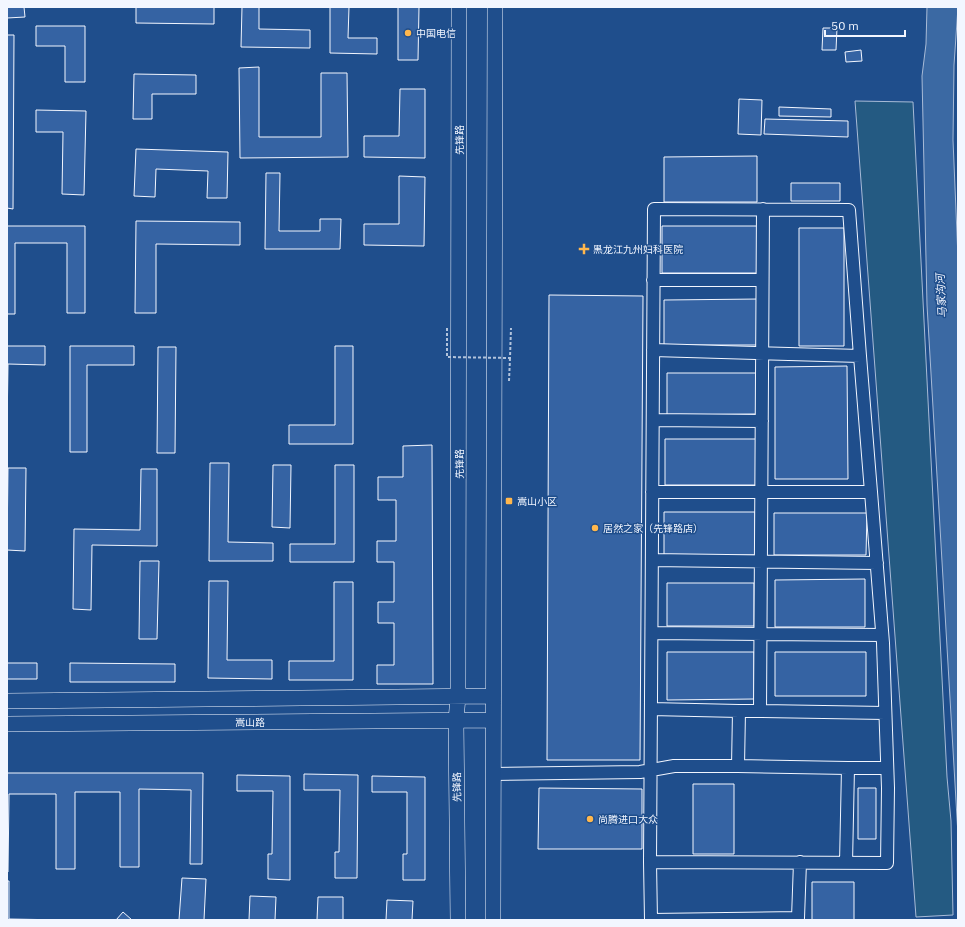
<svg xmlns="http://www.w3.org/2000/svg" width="965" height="927" viewBox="0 0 965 927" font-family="'IBM Plex Sans','Noto Sans SC',sans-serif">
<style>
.green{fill:#245a82;stroke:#a8bbd7}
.water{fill:#3b69a3;stroke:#a8bbd7}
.building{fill:#3563a3;stroke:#f2f6ff}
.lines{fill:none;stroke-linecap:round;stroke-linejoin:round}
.minor-casing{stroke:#f2f6ff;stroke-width:14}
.major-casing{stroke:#f2f6ff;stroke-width:16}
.path{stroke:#b3c4dc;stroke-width:2;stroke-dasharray:3 2;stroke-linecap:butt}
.minor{stroke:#1f4e8c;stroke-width:12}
.major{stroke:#1f4e8c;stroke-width:15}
.path-bridge{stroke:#b3c4dc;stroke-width:2;stroke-dasharray:3 2;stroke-linecap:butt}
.poi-dot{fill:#ffb74d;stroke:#1f4e8c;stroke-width:1.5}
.labels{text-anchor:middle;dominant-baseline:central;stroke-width:3;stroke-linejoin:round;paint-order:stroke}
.poi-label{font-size:10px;fill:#f2f6ff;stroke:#1f4e8c;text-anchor:start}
.street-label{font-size:10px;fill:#f2f6ff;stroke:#1f4e8c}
.water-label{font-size:11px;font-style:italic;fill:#f2f6ff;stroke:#1f4e8c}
</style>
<rect width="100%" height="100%" fill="#1f4e8c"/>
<path class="green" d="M855,101L913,102L947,777L951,821L953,915L916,917Z"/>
<path class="water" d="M927,7H958L954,65L953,140L958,258V835L927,305L922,76L926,44Z"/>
<path class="building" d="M7,7H24L25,17L7,18Z
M136,7H214V24L136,23Z
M242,7H259V29L310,30V48L241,47Z
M330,7H349L348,38H377V54L330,53Z
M398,7H419L418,60H398Z
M36,26H85V82H65V46H36Z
M823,28H837L836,50H822Z
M7,35H14L13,209L7,208Z
M861,50L862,61L846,62L845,52Z
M259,67V137H321V73H347L348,157L240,158L239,68Z
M134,74L196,75V94H152V119H133Z
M400,89H425V158L364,157V136H399Z
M739,99L762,100L761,135L738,134Z
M779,107L831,109V117L779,116Z
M36,110L86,111L84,195L62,194L63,132H36Z
M765,119L848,121V137L764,134Z
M136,149L228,152L227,198H207L208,171L156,169L155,197L134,196Z
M757,156V202H664V157Z
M266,173H280L279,231H320V219H341L340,249H265Z
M399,176L425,177L424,246L364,245V224H399Z
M791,183H840V201H791Z
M136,221L240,222V245L156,244V313H135Z
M7,226H85V313H67V243H15V314H7Z
M662,226H758V273H662Z
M799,228H844V346H799Z
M549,295L643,296L640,760H547Z
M759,299V345H664V300Z
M7,346H45V365L8,364L7,430Z
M70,346H134V365H87V452H70Z
M335,346H353V444H289V425H335Z
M158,347H176L175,453H157Z
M847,366L848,479H775V367Z
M667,373H757V414L667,415Z
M665,439H756V485H665Z
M432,445L433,684H377V665H394V623H378V602H394V562H377V541H396V500H378V477H403V446Z
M210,463H229L228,542L273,543V561H209Z
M273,465H291L290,528L272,527Z
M335,465H354V562H290V544H335Z
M8,468H26L25,551L7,550Z
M141,469H157V546L92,545L91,610L73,609L74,529L140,530Z
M664,512H755V555L664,556Z
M774,513H867L866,555H774Z
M140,561H159L157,639H139Z
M7,564V663H37V679H7Z
M865,579V627H775V580Z
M209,581H228L227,660H272V679L208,678Z
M334,582H353V680H289V661H334Z
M667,583H754V626H667Z
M667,652H754V699L667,700Z
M775,652H866V696H775Z
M70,663L175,664V682H70Z
M7,773H203L202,864H190L191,790L139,789V867H120V792H75V869H56V794H9L8,872H7Z
M304,774L358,775L357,878H335V852H339L340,790H304Z
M237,775L290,776V880L268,879V854H272L273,791H237Z
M372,776L425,777V880H403V854H407V792H372Z
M693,784H734V854H693Z
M539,788L642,789V849H538Z
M858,788H876V839H858Z
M182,878L206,879L204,920H179Z
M7,881H9V919L66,920H7Z
M812,882H854V920H812Z
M250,896L276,897L275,920H249Z
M318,897H343V920H317Z
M387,900L413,901L412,920H386Z
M123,912L132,920H116Z"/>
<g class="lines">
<defs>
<path id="minor" d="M653,280H762
M653,350L860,356L849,210L654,209L650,862L651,920L798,918L800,862
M860,356L871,492
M653,420L762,421
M652,560L877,563
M652,633L882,635
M651,709L739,711
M760,711L885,713
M738,766L848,768L846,863
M848,768H887
M493,774L640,772L674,766H738L739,711H760L763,209
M650,862L887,863L888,788L883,643L871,492H652"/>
<path id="major" d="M7,701L492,696
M7,724L492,720
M458,920L456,721L458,696L459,7
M493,920L495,7"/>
</defs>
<use href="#minor" class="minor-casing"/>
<use href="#major" class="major-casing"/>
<path class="path" d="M509,381L510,358"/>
<use href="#minor" class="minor"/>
<use href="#major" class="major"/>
<path class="path-bridge" d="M447,328V357L510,358L511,328"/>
</g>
<g class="poi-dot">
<circle cx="408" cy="33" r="4"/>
<path d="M582 243h4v4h4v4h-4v4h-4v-4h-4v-4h4z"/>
<rect x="505" y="497" width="8" height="8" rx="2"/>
<circle cx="595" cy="528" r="4"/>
<circle cx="590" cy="819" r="4"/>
</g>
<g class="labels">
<g class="poi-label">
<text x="416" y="33">中国电信</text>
<text x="593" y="249">黑龙江九州妇科医院</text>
<text x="517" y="501">嵩山小区</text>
<text x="603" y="528">居然之家（先锋路店）</text>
<text x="598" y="819">尚腾进口大众</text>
</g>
<g class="street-label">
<text transform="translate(459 140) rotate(-90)">先锋路</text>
<text transform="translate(459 464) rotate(-90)">先锋路</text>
<text x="250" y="722">嵩山路</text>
<text transform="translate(457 787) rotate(-91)">先锋路</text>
</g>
<g class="water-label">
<text transform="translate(941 296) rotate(-93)">马家沟河</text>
</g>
</g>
<rect width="965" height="927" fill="none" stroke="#f2f6ff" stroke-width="16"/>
<path d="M825 30v6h80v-6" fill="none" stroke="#f2f6ff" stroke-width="2"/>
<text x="831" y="30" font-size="12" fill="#f2f6ff" stroke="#1f4e8c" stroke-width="3" paint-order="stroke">50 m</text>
</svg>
